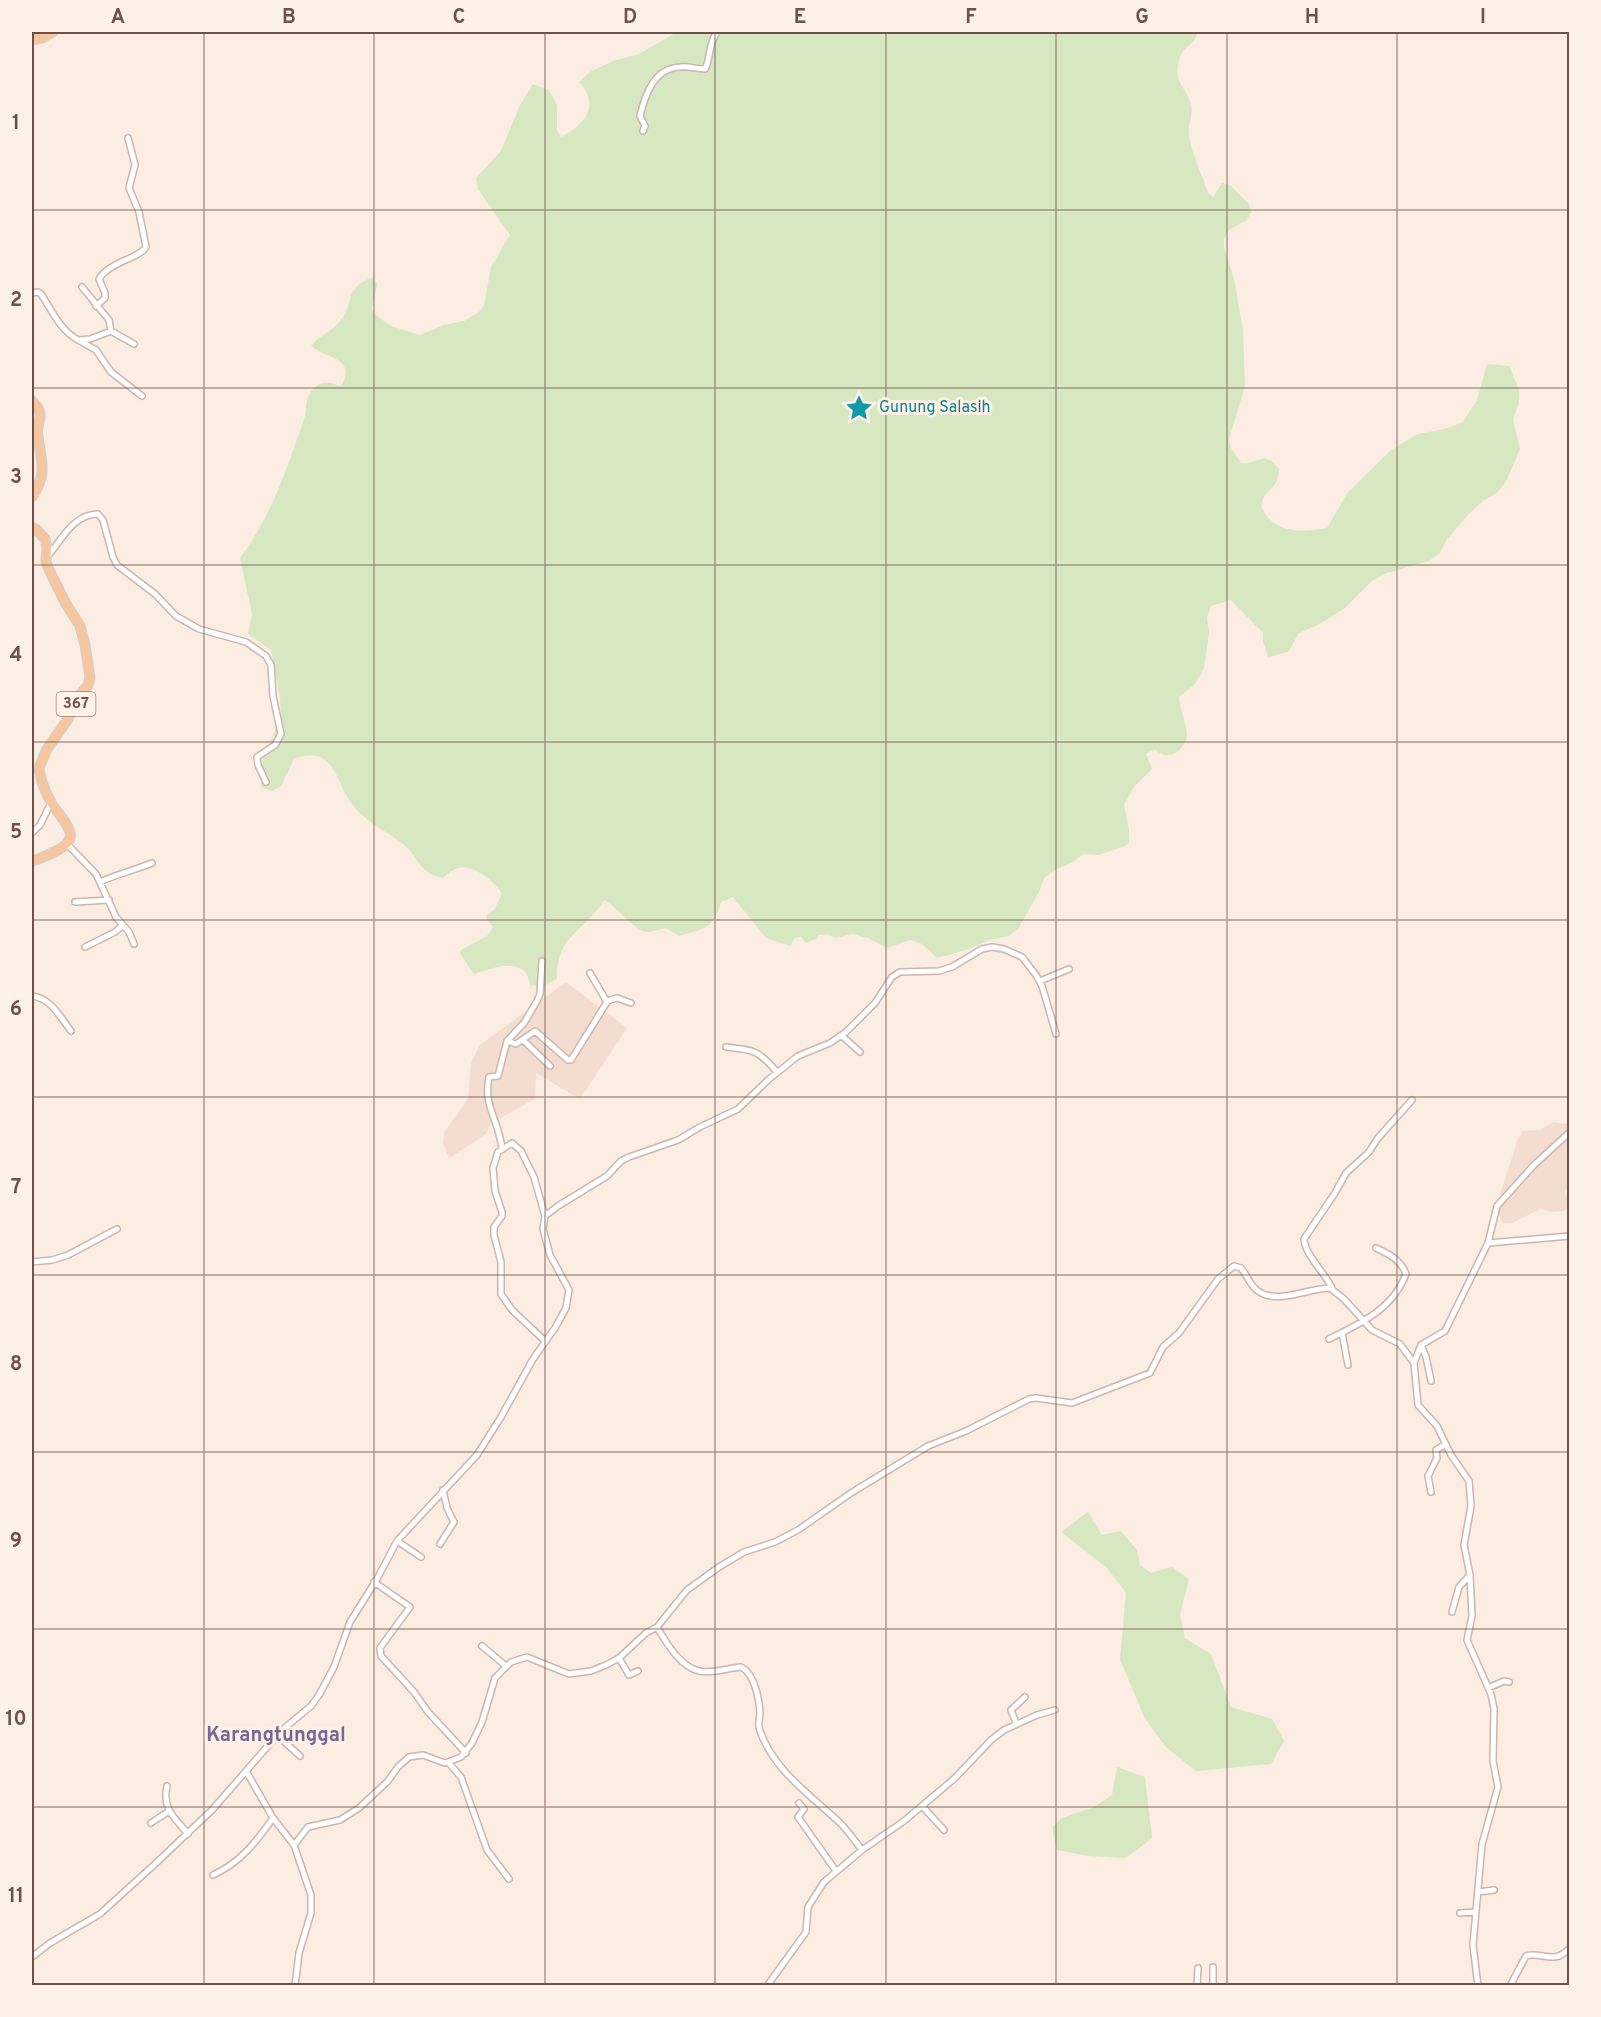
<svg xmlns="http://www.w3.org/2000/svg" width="1601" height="2017" viewBox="0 0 1601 2017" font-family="Overpass,sans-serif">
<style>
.residential{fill:#f2ddd0}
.green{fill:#d7e7c1}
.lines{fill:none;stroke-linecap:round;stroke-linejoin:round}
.minor-casing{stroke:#cdb5ac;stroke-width:8}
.primary-casing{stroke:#d7cecc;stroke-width:11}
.minor{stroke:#fff;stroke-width:5}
.primary{stroke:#f7c69c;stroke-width:8}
.grid{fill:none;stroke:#70514a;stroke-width:1.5;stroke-opacity:0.55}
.labels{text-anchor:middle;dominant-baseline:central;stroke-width:6;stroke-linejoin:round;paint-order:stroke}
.shield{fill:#fef1e7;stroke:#9b8179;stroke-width:1.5}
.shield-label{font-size:15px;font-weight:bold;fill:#70514a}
.culture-label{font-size:16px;fill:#0d838f;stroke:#fef1e7;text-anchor:start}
.quarter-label{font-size:20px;font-weight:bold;fill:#7c6594;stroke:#fef1e7}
.neatline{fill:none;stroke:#70514a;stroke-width:2}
.grid-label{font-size:20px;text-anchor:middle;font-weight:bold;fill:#70514a}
</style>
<rect width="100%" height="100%" fill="#fbede1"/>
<path class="residential" d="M566,982L627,1028L580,1099L536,1073L535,1099L491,1123L486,1134L449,1158L443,1142L445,1131L468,1099L471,1063L480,1045Z
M1554,1122L1563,1124L1569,1123V1184L1565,1191L1569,1206L1564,1211L1553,1212L1540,1209L1512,1223H1503L1499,1215V1198L1518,1139L1523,1131L1540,1130Z"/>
<path class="green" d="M677,32H1198C1196,43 1183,47 1180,57C1172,85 1184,82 1191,104C1194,115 1187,125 1189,136C1192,155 1202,174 1208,193L1213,197L1222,183L1230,185L1249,204L1251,212L1247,220L1229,230L1224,239V247L1234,279L1243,330L1245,386L1229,439L1231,448L1241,463H1249L1265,458L1273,462L1279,469C1278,491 1265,488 1262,502C1261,507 1263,510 1266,515C1280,534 1305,532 1327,528L1348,492L1391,450L1418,434L1445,429L1463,422L1477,400L1487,364L1509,366L1519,389V403L1513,419L1520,449L1506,482L1498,492L1484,500L1467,516L1447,539L1440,553L1429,561L1387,573L1372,581L1344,609L1318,625L1299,633L1288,652L1268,657L1263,641V633L1231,600L1211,606L1207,618L1209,633L1204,668L1195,684L1179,697C1180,719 1198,738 1175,753C1166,758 1161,754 1154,749L1146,754L1152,769L1134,787L1124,805L1129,830V843L1123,847L1098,855L1083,854L1073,862L1057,869L1044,878L1039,892L1018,929L1009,936L989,940L969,949L937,958L922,944L910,940L887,948L868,938L853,934L835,938L828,934L818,935L816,939L806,943L801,937L795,938L790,946L766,938L733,897L721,902C713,930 705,928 679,936L666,928C660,929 653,932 647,932C635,931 616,906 604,900C585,932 556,935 557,978L549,984L530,986C527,954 493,968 474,974L460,953L461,950L487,936L493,927L487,920L486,915L494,910L502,894C496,883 481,871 468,868C459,865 449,872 443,878C416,872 421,858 402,843C386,831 368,823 354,807C335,786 337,742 294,759L281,786L272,791L261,787C262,777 261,763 265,753C270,742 276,734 276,721L281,718L280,697L271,650L248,634L252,614L240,558C266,523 282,484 296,442C299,434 302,425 305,416C307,406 305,399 312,390C321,380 330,381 341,387C357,356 327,360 311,346C319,335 332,332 340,321C356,302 342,289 373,277L377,284L372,309L377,316L391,326L420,335L444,325L464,321L479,312L484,305L491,267L510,235L478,189L476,178L501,151L520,105L533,84L549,90L557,105V130L561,137C585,125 601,105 579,82L590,72L613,61L639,54Z
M1088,1512L1102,1535L1121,1531L1137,1550L1140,1565L1151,1573L1172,1567L1189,1579L1180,1614L1185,1638L1211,1654L1231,1707L1272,1719L1284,1741L1271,1764L1196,1771L1166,1747L1145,1719L1120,1659L1126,1593L1107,1568L1061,1532Z
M1117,1767L1145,1777L1152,1838L1126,1858L1089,1856L1057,1850L1052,1827L1062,1818L1094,1807L1112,1795Z"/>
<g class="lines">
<defs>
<path id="minor" d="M643,131L645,126L640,116C645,95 654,68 680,67C689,66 696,69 705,69C711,58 708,44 717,32
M82,287L109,320L111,331
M32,293L38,292L41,294C53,312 59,329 78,340L90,339L111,331L134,344
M96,306L105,298V293L99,279C110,261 139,259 146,247L139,212L129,188L135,165L128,138
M80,341L96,350L111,372L142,396
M47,557C61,541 73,514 98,514L103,520L113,557L117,565L155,594L176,616L199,629L246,642L266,656L271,665L273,696L281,734L275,745L257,757L258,765L266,782
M32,833L40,825L51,803
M67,844L96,874L116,917L129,932L134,944
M100,882C117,874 135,870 152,863
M75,902L109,900
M85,947L115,932L122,926
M1040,981L1069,969
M32,996C51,998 60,1017 71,1031
M607,1001L617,998L631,1003
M842,1036L860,1052
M523,1040L550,1066
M507,1041L516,1044L535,1031L568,1060H571L607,1002L590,973
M726,1047C755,1050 758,1050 777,1072
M502,1149C499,1119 483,1108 489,1077L498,1076L507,1041L524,1023L537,1001L540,994L542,961
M545,1216L558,1206L607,1176L621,1161L629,1157L678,1140L700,1127L738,1109L768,1080L798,1056L830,1043L846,1032L875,1003L892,977L900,972L939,971L952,967L982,949L992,947L1004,949L1022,957L1036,975L1042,986L1056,1034
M1488,1243L1570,1236
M32,1262L52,1260L68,1255L117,1229
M1332,1288C1325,1273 1305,1255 1304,1239L1335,1193L1346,1173L1369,1152L1378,1138L1412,1100
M1342,1333L1348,1365
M1329,1339C1360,1324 1393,1309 1406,1274C1401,1260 1389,1254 1376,1248
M1421,1345L1426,1357L1431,1381
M1431,1492L1428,1476L1437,1458L1436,1450L1446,1444
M397,1541L421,1557
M440,1544L454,1522L447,1508L443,1490
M374,1582L410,1607L380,1648L381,1656L414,1692L428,1712L466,1753
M1452,1612L1459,1587L1470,1575
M657,1627C666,1642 680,1667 699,1671C711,1674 729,1668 741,1667C755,1674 759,1699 760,1713C760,1719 757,1724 760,1731C774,1770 809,1794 838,1821C847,1829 854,1840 862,1850
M482,1646L506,1666
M619,1658L629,1675L638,1671
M1488,1688L1504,1681L1509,1682
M1016,1723L1011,1710L1025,1697
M277,1735L300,1756
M448,1762L461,1777L487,1850L509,1879
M246,1771L273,1818L294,1845L311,1895V1913L299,1953L295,1986
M167,1786C162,1809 174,1817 188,1834
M799,1803L804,1809L798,1817L836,1871
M922,1806L944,1830
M151,1823L169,1811
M294,1845L308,1827L340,1820L359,1808L387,1782L398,1767L409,1757L423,1755L445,1763L461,1757L472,1743L482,1722L495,1678L511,1662L527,1657L569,1674L591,1671L606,1665L619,1658L646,1633L657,1627L687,1590L719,1567L744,1552L775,1542L798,1530L851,1493L928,1446L966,1431L1029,1399L1036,1398L1072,1403L1150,1373L1163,1347L1179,1333L1218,1279L1234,1266L1241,1268C1247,1275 1250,1286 1258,1291C1277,1305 1309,1288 1330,1288L1344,1299L1372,1330L1400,1344L1414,1363
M213,1875C240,1863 257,1841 273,1818
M1478,1892L1494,1890
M1460,1913L1476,1912
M32,1957L50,1943L100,1914L155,1864L212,1810L281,1731L311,1706L319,1695L334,1667L350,1622L377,1579L397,1541L477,1455L501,1417L533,1359L555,1328L566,1308L569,1290L550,1255L543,1229L545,1216L534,1177L521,1151L512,1143L498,1152L493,1168L495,1191L502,1212V1216L494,1227V1235L501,1262V1294L512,1310L545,1341
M767,1986L806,1932L808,1907L824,1882L862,1850L904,1821L955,1778L991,1740L1004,1730L1037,1715L1055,1710
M1197,1986L1198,1968
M1213,1986V1967
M1478,1986L1473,1945L1482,1844L1498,1787L1493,1761L1494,1709L1491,1694L1467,1640L1472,1616L1470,1575L1464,1545L1471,1506L1469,1481L1451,1455L1437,1426L1418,1405L1414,1363L1421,1345L1445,1331L1488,1243L1497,1206L1534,1165L1570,1132
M1510,1986L1526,1956C1542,1951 1553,1966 1570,1948"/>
<path id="primary" d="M32,40L42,38L53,32
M32,401C48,417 35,419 38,436C41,462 48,473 32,497
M32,527L37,530L45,539L47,547L46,562L50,572L66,604L80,626L85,645L90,677L88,685L79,696L68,719L47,749L39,768C40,779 46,794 52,804C63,822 86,838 54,852C46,856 39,859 32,861"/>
</defs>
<use href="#minor" class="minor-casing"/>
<use href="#primary" class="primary-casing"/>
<use href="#minor" class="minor"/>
<use href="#primary" class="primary"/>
</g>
<path class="grid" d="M204,32V1986M374,32V1986M545,32V1986M715,32V1986M886,32V1986M1056,32V1986M1227,32V1986M1397,32V1986M32,210H1570M32,388H1570M32,565H1570M32,742H1570M32,920H1570M32,1097H1570M32,1275H1570M32,1452H1570M32,1629H1570M32,1807H1570"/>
<defs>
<symbol id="sight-bare" viewBox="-9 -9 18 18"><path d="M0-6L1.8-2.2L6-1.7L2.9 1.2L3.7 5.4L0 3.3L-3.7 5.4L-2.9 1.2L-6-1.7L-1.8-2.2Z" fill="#0f9aa8" stroke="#fef1e7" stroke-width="2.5" paint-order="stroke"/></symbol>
</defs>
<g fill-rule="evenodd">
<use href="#sight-bare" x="840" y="389" width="38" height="38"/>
</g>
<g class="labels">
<rect class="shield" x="56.5" y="692" width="39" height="24" rx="4.5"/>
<g class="shield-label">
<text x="76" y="704">367</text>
</g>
<g class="culture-label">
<text x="879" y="408">Gunung Salasih</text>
</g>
<g class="quarter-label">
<text x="276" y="1736">Karangtunggal</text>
</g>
</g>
<rect width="1601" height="2017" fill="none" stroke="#fef1e7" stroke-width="66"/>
<rect x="33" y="33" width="1535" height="1951" class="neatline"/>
<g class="grid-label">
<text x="118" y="23">A</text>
<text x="289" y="23">B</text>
<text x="459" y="23">C</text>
<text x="630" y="23">D</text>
<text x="800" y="23">E</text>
<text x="971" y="23">F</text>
<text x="1142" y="23">G</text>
<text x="1312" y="23">H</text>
<text x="1483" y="23">I</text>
<text x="16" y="129">1</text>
<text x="16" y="306">2</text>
<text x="16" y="483">3</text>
<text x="16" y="661">4</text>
<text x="16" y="838">5</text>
<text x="16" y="1015">6</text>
<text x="16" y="1193">7</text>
<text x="16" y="1370">8</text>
<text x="16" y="1547">9</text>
<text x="16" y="1725">10</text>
<text x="16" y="1902">11</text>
</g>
</svg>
